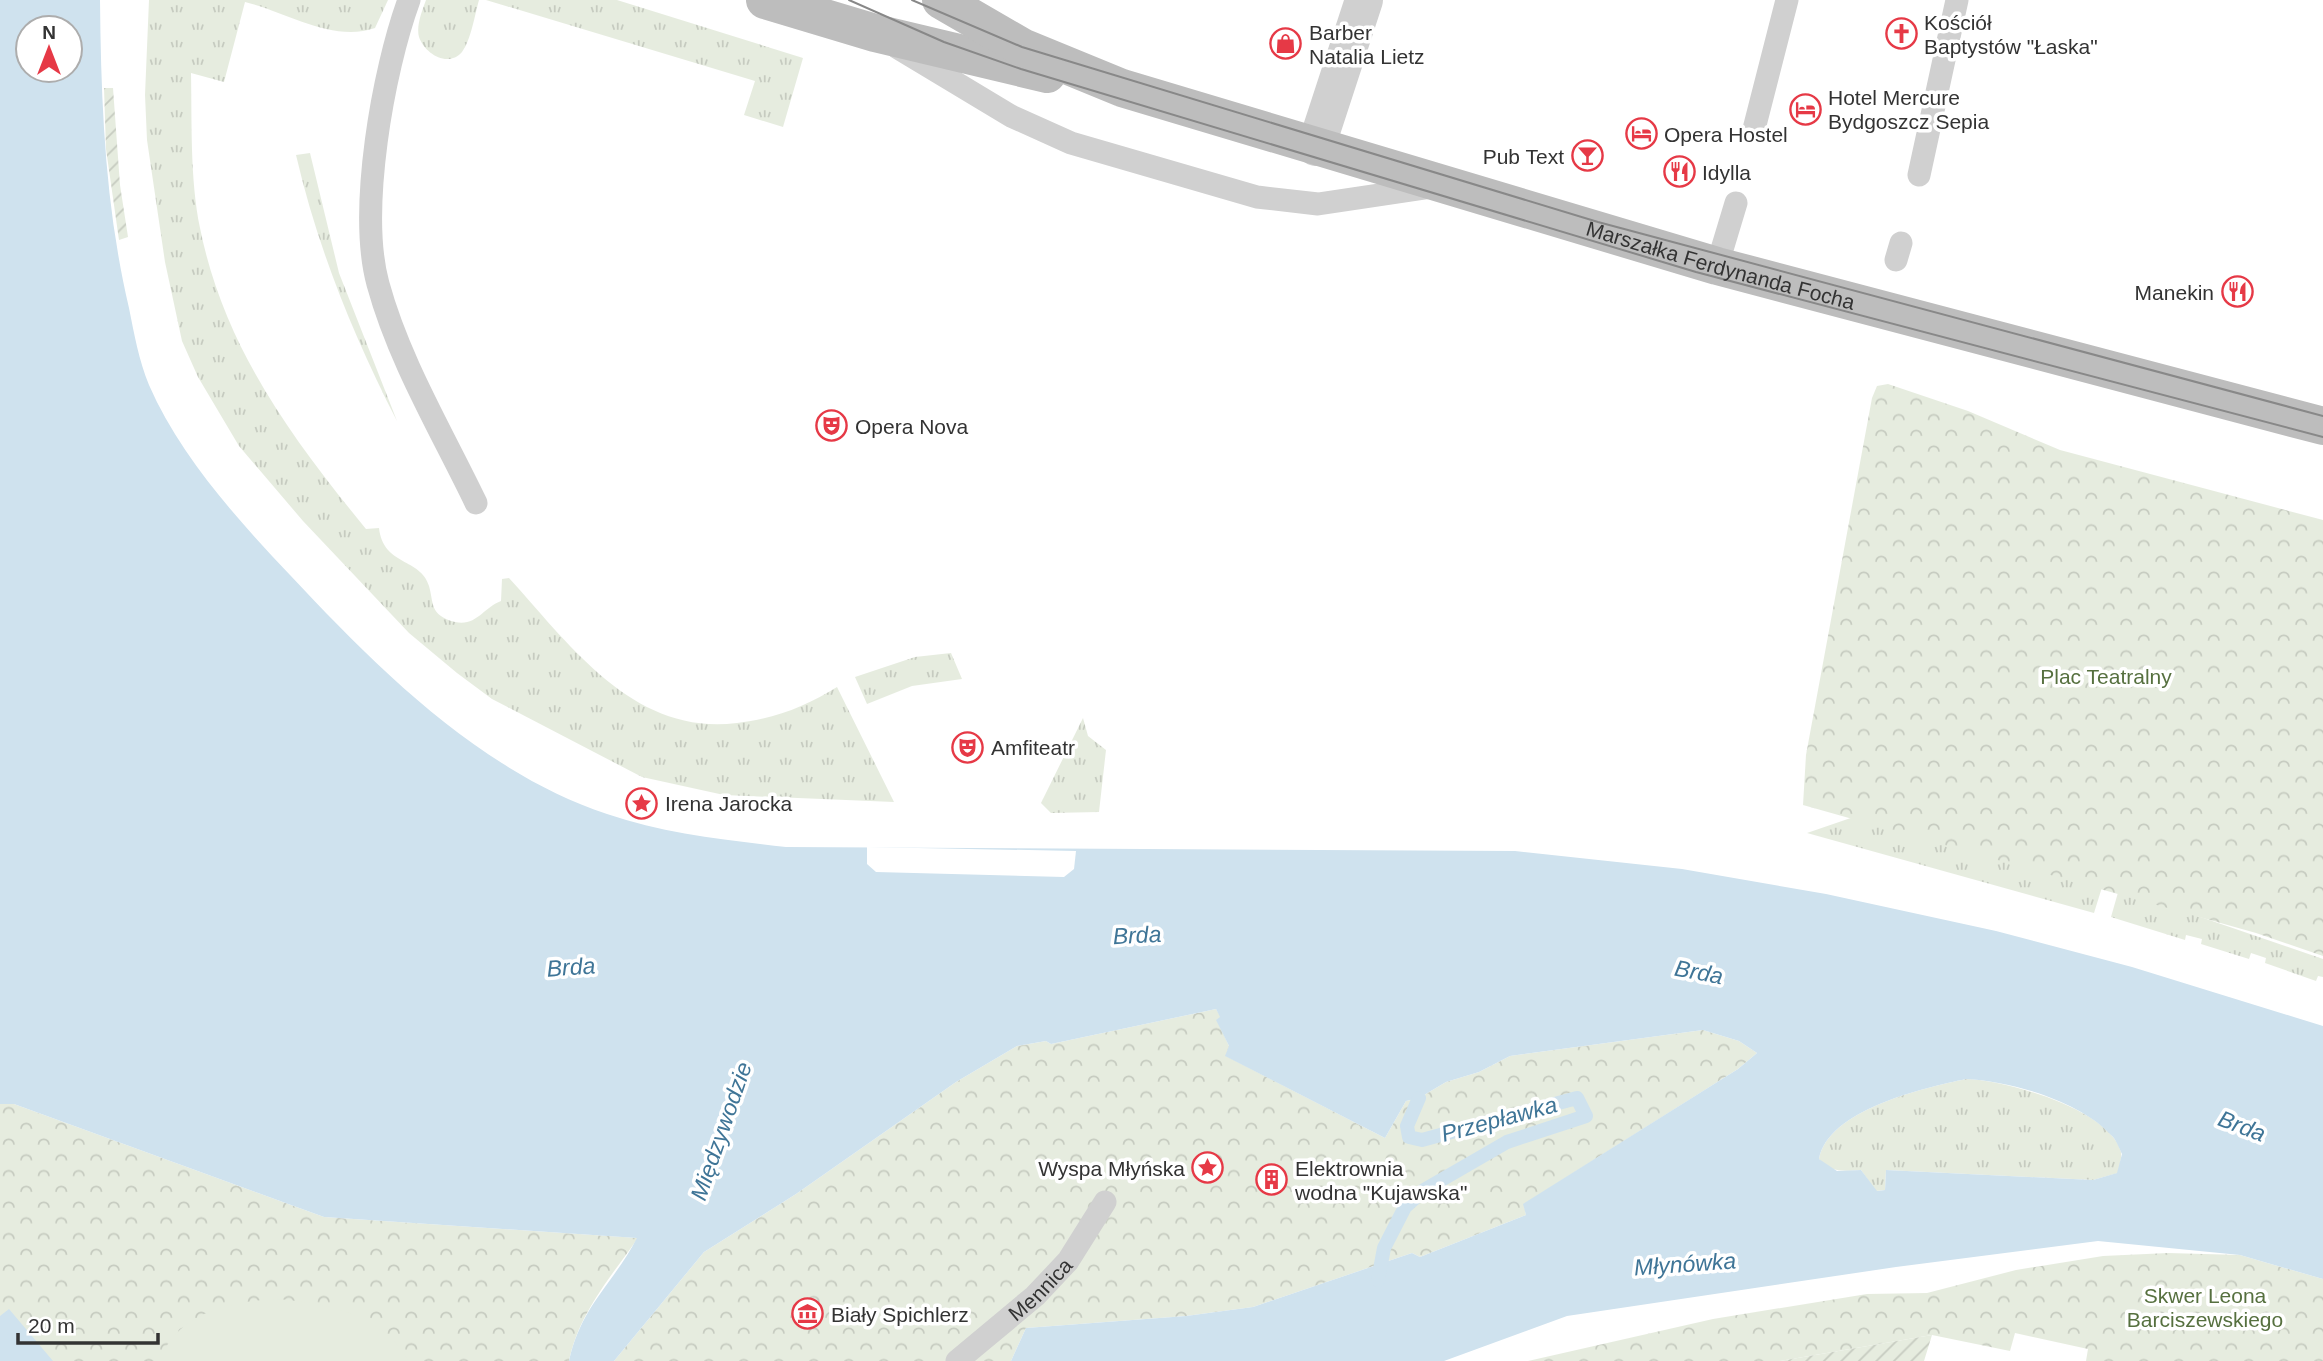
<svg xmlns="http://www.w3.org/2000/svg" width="2323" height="1361" viewBox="0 0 2323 1361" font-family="Helvetica,sans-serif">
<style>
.grass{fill:url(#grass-tufts)}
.park{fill:url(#park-crowns)}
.garden{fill:url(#garden-furrows)}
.pitch{fill:#e6ecdf}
.water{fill:#cfe2ee;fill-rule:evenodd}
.pier{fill:#fff}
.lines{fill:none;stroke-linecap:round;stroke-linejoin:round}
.stream{stroke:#cfe2ee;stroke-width:14}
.lane{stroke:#d0d0d0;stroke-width:23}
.street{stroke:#d0d0d0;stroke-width:38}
.secondary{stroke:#bdbdbd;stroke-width:38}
.tram{stroke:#888;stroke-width:2}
.labels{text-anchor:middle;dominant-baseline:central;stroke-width:7;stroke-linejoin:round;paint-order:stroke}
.poi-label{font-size:21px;fill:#333;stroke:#fff;text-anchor:start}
.street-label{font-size:21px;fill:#333;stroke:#fff}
.park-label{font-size:21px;fill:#56703f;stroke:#fff}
.water-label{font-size:23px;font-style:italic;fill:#3f7597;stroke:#fff}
</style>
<defs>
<pattern id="grass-tufts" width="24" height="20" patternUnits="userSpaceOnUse" patternTransform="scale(1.75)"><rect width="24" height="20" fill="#e6ecdf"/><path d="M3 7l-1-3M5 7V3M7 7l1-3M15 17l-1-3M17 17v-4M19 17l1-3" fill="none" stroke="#c6cbc0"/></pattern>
<pattern id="park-crowns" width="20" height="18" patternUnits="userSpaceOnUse" patternTransform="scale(1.75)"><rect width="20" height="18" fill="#e6ecdf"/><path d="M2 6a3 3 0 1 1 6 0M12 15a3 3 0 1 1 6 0" fill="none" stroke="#c6cbc0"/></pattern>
<pattern id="garden-furrows" width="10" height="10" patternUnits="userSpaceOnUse" patternTransform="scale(1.75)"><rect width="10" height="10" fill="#e6ecdf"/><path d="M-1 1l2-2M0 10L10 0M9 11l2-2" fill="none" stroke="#c6cbc0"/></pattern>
</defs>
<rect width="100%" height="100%" fill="#fff"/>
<path class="grass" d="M149,0H388L375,28C333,43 286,12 245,2L224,82L191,73C192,124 190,179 200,228C224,347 291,437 366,529L379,528C383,566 421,558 429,586C434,603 429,615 455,622C476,627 484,607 501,601L502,579L509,578C571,646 634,736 737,723C774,719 807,706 837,687L894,802L724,795L642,777L492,699L457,673L409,633L303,521L239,446L198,377L182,341L165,262L147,140L145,95Z
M426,0H479C475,14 471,40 462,52C448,68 425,54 419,37C416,26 422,11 426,0Z
M486,0H617L803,58L783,127L744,115L755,81Z
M310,153L339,273L397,421C353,335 318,249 296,155Z
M951,653L962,679L912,686L867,704L855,677L915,657Z
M1083,718L1088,736L1106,750L1099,812L1051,813L1041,803Z
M1874,810L2103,884L2094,913L1807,833Z
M2119,889L2323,959V977L2318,976L2316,981L2265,963L2266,958L2251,953L2249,959L2201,944L2202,939L2186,935L2185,940L2111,917Z
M1966,1079C2005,1080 2110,1109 2121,1152C2122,1158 2119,1167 2118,1173L2093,1180L1886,1170L1885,1190L1876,1191L1861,1170C1843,1171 1831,1173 1819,1159C1828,1110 1923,1088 1966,1079Z"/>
<path class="park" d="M1888,384L1968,411L2060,450L2323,520V956L2256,933L1803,805L1806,755L1872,398L1877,386Z
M1216,1009L1221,1017L1217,1020L1229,1046L1226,1056L1385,1138L1406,1101L1419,1098L1446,1082L1479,1072L1510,1056L1703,1030L1739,1041L1757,1053L1738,1069L1524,1204L1526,1215L1420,1257L1412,1253L1253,1307L1186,1316L1026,1328L1011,1361H614L704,1252L796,1194L956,1082L1017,1046L1046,1041L1051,1044Z
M0,1104H14L324,1217L638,1238C610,1278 579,1313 569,1361H0Z
M2168,1253L2240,1255L2323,1279V1361H2086L2088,1349L2015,1333L2010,1351L1932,1335L1780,1361H1528L1713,1319L1867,1294L1927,1293L2016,1270L2103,1256Z"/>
<path class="garden" d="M104,88H113L120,185L128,237L119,240L106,149Z
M1932,1335L1924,1361H1780Z"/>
<path class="pitch" d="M277,1299C328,1303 381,1314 409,1361H160C175,1312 234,1301 277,1299Z"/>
<path class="water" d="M0,0H100C101,104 105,206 129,308C134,333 139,361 149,385C180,456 237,519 290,575C378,669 481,772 607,814C665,834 726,840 786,847L1515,851L1682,869L1826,894L1996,931L2132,967L2323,1026V1279L2240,1255L2098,1241L1896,1267L1567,1316L1444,1361H1011L1026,1328L1186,1316L1253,1307L1412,1253L1420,1257L1526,1215L1523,1204L1738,1069L1757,1053L1739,1041L1703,1030L1510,1056L1479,1072L1446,1082L1419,1098L1406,1101L1385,1138L1225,1056L1229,1046L1216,1020L1220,1017L1216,1009L1051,1044L1046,1041L1017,1046L956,1082L796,1194L704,1252L614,1361H569C581,1306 613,1284 637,1238L324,1217L14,1104H0ZM28,28H70V70H28ZM1966,1079C2010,1081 2080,1101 2111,1135C2116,1139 2119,1148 2122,1154L2117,1173L2093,1180L1886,1170L1885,1190L1877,1191L1861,1170L1837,1171L1819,1159C1828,1110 1923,1088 1966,1079Z
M9,1309L53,1361H0V1316Z"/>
<path class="pier" d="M867,847L1076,851L1074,869L1064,877L876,872L867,864Z"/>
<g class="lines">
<path class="stream" d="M1378,1280L1384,1248L1405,1207L1424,1190L1507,1142L1586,1116L1577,1098L1422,1140L1409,1137L1407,1126L1419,1098"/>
<g class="lane">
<path d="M409,0C383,71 358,211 378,284C399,361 442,432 476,503"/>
<path d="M898,48L1011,116L1071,143L1257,197L1318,204L1432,187"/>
<path d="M1754,129L1787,0"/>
<path d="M1919,175L1957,0"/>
<path d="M1896,260L1901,243"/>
<path d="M1717,266L1736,203"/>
<path id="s1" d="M957,1361L1035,1296L1068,1261L1105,1202"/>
</g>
<path class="street" d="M1316,147L1364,0"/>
<g class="secondary">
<path d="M765,0L875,33L1047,74"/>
<path id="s2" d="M941,0L1022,47L1122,88L1717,266L2323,426"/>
</g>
<path class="tram" d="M849,0L944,42L1021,69L1696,272L2323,437
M912,0L1022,47L1598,222L2323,416"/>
</g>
<defs>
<symbol id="church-ring" viewBox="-11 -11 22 22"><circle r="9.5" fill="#fff" stroke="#e63946" stroke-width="1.5"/><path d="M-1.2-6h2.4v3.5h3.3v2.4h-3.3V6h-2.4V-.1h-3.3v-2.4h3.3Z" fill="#e63946"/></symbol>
<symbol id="shop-ring" viewBox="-11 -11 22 22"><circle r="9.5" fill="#fff" stroke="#e63946" stroke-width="1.5"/><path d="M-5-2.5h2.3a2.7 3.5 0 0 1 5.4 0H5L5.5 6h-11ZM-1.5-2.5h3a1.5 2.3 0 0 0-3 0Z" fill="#e63946"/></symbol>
<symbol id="hotel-ring" viewBox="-11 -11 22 22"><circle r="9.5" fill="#fff" stroke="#e63946" stroke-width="1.5"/><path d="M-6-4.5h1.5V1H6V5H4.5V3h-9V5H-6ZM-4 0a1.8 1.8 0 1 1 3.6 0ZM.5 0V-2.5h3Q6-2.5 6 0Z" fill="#e63946"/></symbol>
<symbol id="bar-ring" viewBox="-11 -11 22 22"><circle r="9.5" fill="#fff" stroke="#e63946" stroke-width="1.5"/><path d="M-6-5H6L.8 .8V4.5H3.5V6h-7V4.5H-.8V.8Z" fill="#e63946"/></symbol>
<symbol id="restaurant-ring" viewBox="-11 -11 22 22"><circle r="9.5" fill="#fff" stroke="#e63946" stroke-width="1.5"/><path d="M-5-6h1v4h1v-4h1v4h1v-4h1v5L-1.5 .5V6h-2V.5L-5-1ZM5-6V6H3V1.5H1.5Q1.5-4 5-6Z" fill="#e63946"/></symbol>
<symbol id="theatre-ring" viewBox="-11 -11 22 22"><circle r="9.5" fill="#fff" stroke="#e63946" stroke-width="1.5"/><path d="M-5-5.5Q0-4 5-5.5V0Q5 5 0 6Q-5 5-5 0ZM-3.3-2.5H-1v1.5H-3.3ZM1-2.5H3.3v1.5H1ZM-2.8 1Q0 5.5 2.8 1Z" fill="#e63946"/></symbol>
<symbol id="sight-ring" viewBox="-11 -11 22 22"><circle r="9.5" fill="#fff" stroke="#e63946" stroke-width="1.5"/><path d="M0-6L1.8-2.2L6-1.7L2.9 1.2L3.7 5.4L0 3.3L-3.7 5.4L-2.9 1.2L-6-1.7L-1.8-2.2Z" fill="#e63946"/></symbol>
<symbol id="building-ring" viewBox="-11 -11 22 22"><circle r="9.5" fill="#fff" stroke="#e63946" stroke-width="1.5"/><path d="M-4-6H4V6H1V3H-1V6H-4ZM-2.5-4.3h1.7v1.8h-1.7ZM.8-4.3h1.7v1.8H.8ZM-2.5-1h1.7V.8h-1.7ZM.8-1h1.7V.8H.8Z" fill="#e63946"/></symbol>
<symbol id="museum-ring" viewBox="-11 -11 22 22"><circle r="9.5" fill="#fff" stroke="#e63946" stroke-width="1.5"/><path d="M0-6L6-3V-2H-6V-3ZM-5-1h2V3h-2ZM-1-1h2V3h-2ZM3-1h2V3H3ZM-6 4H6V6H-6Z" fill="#e63946"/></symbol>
</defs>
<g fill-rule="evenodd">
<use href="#church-ring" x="1884" y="16" width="35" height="35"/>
<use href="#shop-ring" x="1268" y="26" width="35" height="35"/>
<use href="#hotel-ring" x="1788" y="92" width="35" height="35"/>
<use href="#hotel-ring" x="1624" y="116" width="35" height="35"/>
<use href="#bar-ring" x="1570" y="138" width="35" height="35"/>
<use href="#restaurant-ring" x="1662" y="154" width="35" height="35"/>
<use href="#restaurant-ring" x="2220" y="274" width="35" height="35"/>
<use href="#theatre-ring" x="814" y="408" width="35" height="35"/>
<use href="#theatre-ring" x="950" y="730" width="35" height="35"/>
<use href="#sight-ring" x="624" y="786" width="35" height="35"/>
<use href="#sight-ring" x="1190" y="1150" width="35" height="35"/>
<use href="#building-ring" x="1254" y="1162" width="35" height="35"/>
<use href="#museum-ring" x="790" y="1296" width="35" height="35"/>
</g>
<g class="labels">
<g class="poi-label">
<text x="1924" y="22">Kościół<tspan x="1924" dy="24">Baptystów "Łaska"</tspan></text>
<text x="1309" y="32">Barber<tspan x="1309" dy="24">Natalia Lietz</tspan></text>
<text x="1828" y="97">Hotel Mercure<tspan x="1828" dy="24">Bydgoszcz Sepia</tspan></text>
<text x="1664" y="134">Opera Hostel</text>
<text x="1564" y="156" text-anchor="end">Pub Text</text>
<text x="1702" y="172">Idylla</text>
<text x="2214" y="292" text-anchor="end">Manekin</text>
<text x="855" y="426">Opera Nova</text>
<text x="991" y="747">Amfiteatr</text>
<text x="665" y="803">Irena Jarocka</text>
<text x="1185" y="1168" text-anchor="end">Wyspa Młyńska</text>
<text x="1295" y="1168">Elektrownia<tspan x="1295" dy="24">wodna "Kujawska"</tspan></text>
<text x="831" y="1314">Biały Spichlerz</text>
</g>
<g class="street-label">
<text stroke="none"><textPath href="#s2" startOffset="826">Marszałka Ferdynanda Focha</textPath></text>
<text stroke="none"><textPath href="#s1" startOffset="110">Mennica</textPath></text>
</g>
<g class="park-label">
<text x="2106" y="676">Plac Teatralny</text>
<text x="2205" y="1295">Skwer Leona<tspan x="2205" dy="24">Barciszewskiego</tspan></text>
</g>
<g class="water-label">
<text transform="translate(1137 935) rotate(-3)">Brda</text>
<text transform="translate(571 967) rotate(-4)">Brda</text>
<text transform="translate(1699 972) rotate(11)">Brda</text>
<text transform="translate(1499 1119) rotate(-15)">Przepławka</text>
<text transform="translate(2242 1126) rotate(21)">Brda</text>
<text transform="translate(721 1131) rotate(-71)">Międzywodzie</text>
<text transform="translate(1685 1264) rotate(-4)">Młynówka</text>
</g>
</g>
<g transform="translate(49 49)"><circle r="33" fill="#ffffff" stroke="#adadad" stroke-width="2"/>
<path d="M0-5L12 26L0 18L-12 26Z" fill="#e63946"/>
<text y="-10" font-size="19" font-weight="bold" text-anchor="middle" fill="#333333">N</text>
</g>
<path d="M18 1333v10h140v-10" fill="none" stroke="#333333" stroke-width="3.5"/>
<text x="28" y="1333" font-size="21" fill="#333333" stroke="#ffffff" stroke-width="5" paint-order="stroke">20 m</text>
</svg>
